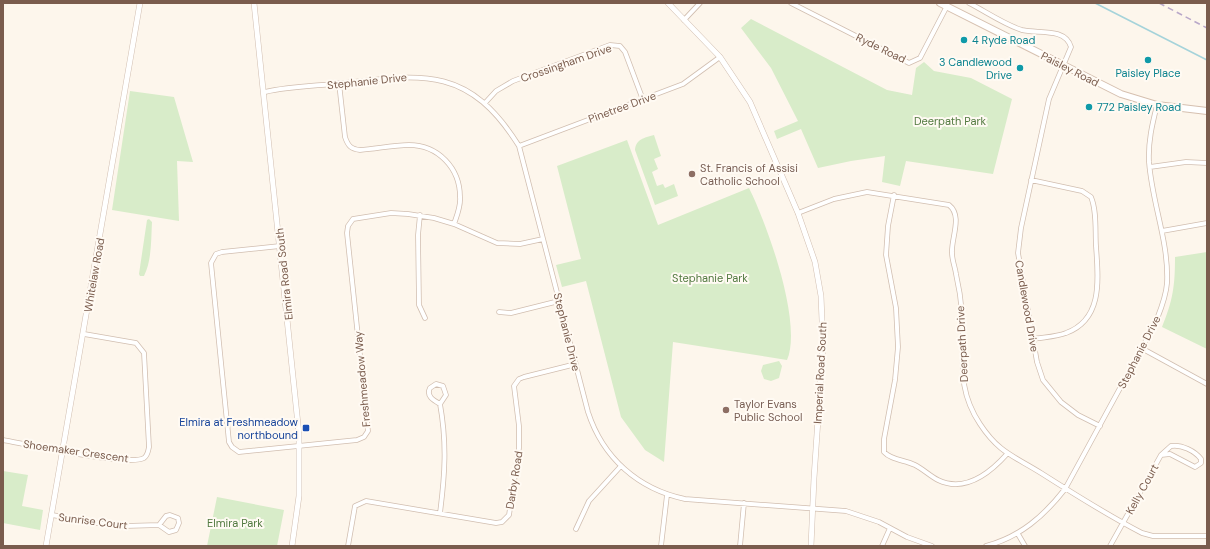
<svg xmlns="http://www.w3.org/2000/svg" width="1210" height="549" viewBox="0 0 1210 549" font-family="'DM Sans',sans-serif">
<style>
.green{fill:#d8ecc9}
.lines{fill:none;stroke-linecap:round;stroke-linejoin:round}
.stream{stroke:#a5d3da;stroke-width:1.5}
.minor-casing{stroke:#d1beb0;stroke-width:5.5}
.tertiary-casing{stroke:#d1beb0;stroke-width:6}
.secondary-casing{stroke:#d6c0b0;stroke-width:8}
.minor{stroke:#fff;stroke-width:4}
.tertiary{stroke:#fff;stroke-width:5}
.secondary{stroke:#fff;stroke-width:6}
.rail{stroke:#b9a8c9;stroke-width:1.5;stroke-dasharray:6 4;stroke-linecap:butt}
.culture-dot{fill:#0f9aa8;stroke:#fffaf3;stroke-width:1.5}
.education-dot{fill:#8d6e63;stroke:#fffaf3;stroke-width:1.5}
.transit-dot{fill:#1a4fb4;stroke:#fffaf3;stroke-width:1.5}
.labels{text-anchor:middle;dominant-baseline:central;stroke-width:4;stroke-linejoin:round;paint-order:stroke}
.culture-label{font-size:11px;fill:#0d838f;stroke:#fffaf3;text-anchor:start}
.street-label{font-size:11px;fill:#7a5c4d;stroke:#fffaf3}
.park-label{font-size:11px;fill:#537a41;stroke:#fffaf3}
.education-label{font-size:11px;fill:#785e54;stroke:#fffaf3;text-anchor:start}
.transit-label{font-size:11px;fill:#164399;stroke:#fffaf3;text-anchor:end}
</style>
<rect width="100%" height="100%" fill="#fdf6ec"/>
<path class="green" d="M751,19L887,90L912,95L916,68L924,62L934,71L971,78L1012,99L993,174L906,161L900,186L882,182L885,156L851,161L818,168L801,129L777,139L774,131L798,121L771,68L741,28Z
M130,91L174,97L193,162L177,161L179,221L112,210Z
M654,135L661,156L654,159L658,169L652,172L657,186L663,184L665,188L674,184L678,196L655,205L635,150C636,139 644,138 654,135Z
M627,140L658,225L749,188C767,224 803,323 787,360L673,342L664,462L645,450L621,417L586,281L562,287L556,265L581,259L557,166Z
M149,219L152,222C151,239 152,260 144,276H140L139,274L147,220Z
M1207,252V349L1162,327C1173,300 1175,286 1175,257Z
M779,361L782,366L779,378L771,381L764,379L761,371L763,365Z
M3,471L28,475L22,506L43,510L40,530L3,523Z
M217,497L284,510L277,546H207Z"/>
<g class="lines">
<path class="stream" d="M1095,3L1207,60"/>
<defs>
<path id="minor" d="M791,3L909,63L920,58L947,6
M969,3C985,11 1005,25 1022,30C1037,34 1065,27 1071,47L1049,99L1021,228L1018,253L1037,362L1043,380L1061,402L1078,415L1100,426
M684,20L700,3
M339,83L345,137C348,146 351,149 360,150C376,149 393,145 409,145C438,145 460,168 460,197C461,206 457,215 454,224
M265,92C291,86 318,86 344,83C426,73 470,68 519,146L588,412C603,458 638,489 685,499L846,511L879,522L907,537L932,546
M485,103L496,91L513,81L610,45L620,46L625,52L643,100
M519,146L683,84L720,57
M1150,167L1186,162L1207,163
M1031,180L1082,191L1091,197C1097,211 1095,231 1096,246C1098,277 1104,319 1066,333C1056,337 1044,337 1033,339
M894,195L888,226L886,255L896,308L898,347L895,380L884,439V452C891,460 905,460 915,465C923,469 930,476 938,480C965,493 990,473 1007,454
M798,213L834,199L867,192L949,205C963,216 951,238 952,253C952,260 955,267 956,274C959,287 961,300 962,313C966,356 954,385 980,424C999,453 1014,456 1041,473C1074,494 1107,515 1142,533L1153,536H1207
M420,215L418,235L419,305L425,318
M1162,231L1207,223
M280,246L222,252L216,254L211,263L229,442L232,447L239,452L357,440L364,437L368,431L347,233L348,226L353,219L391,213L408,214L434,218L454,224L497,243L520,244L543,239
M499,312L511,313L559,301
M1143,349L1207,384
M3,440C25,444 129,467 144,458C148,455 148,451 149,447L144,353L136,343L84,334
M440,513C445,474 447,443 440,404L446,395L443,386L436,384L430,388C426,396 433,400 440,404
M52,515L103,524L125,526L159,525L169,532L176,530L179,523L178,518L170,515L166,516L159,525
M576,529L589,501L620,467
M1018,534L1025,546
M348,546L355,506L366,501L496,523L502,522L509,515L519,448V426L514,386L519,379L524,377L576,364
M661,546L667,495
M740,546L744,503
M882,546L890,528
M986,546C1020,537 1044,516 1065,489L1155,324C1160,311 1166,298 1167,283C1169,242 1152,203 1149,162C1148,142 1152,125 1157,105
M1110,546L1161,455L1170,454L1195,467L1201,463V459C1195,451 1181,444 1171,446L1161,455"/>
<path id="tertiary" d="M254,3L299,434V496L292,546
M668,3L720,57L750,102L798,213L815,262L821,296L823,345L814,478L811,546
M46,546L140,3"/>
<path id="secondary" d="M940,3L1121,94L1157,105L1207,111"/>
</defs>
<use href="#minor" class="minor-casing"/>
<use href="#tertiary" class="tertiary-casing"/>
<use href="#secondary" class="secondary-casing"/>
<use href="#minor" class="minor"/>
<use href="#tertiary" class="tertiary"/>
<use href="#secondary" class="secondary"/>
<path class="rail" d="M1159,3L1207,28"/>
</g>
<g class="culture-dot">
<circle cx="964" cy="40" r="4"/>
<circle cx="1148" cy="60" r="4"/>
<circle cx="1020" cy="68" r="4"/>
<circle cx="1089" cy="107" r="4"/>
</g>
<g class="education-dot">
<circle cx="692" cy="174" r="4"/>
<circle cx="726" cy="410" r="4"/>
</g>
<rect class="transit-dot" x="302" y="424" width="8" height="8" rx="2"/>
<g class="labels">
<g class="culture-label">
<text x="972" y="40">4 Ryde Road</text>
<text x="1012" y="62" text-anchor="end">3 Candlewood<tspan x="1012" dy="13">Drive</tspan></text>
<text x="1148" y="73" text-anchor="middle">Paisley Place</text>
<text x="1097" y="107">772 Paisley Road</text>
</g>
<g class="street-label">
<text transform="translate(881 48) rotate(26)">Ryde Road</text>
<text transform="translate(566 63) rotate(-19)">Crossingham Drive</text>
<text transform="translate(1070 69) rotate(27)">Paisley Road</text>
<text transform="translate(367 81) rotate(-6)">Stephanie Drive</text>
<text transform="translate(622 107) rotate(-20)">Pinetree Drive</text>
<text transform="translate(284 274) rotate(-96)">Elmira Road South</text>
<text transform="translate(94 275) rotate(-80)">Whitelaw Road</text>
<text transform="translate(1027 306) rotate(80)">Candlewood Drive</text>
<text transform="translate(567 332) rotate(76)">Stephanie Drive</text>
<text transform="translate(962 344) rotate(-93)">Deerpath Drive</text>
<text transform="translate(1139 352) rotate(-63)">Stephanie Drive</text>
<text transform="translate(820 373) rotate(-87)">Imperial Road South</text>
<text transform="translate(362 379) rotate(-95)">Freshmeadow Way</text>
<text transform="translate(76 451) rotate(8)">Shoemaker Crescent</text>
<text transform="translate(514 480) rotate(-81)">Darby Road</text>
<text transform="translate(1142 489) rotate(-61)">Kelly Court</text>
<text transform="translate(93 521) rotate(7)">Sunrise Court</text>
</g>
<g class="park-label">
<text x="950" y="121">Deerpath Park</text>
<text x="710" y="278">Stephanie Park</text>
<text x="235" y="523">Elmira Park</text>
</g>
<g class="education-label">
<text x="700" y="168">St. Francis of Assisi<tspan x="700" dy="13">Catholic School</tspan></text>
<text x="734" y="404">Taylor Evans<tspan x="734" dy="13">Public School</tspan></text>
</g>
<g class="transit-label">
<text x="298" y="422">Elmira at Freshmeadow<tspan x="298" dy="13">northbound</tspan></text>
</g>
</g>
<rect width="1210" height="549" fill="none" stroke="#7a5c4d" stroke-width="8"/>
</svg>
